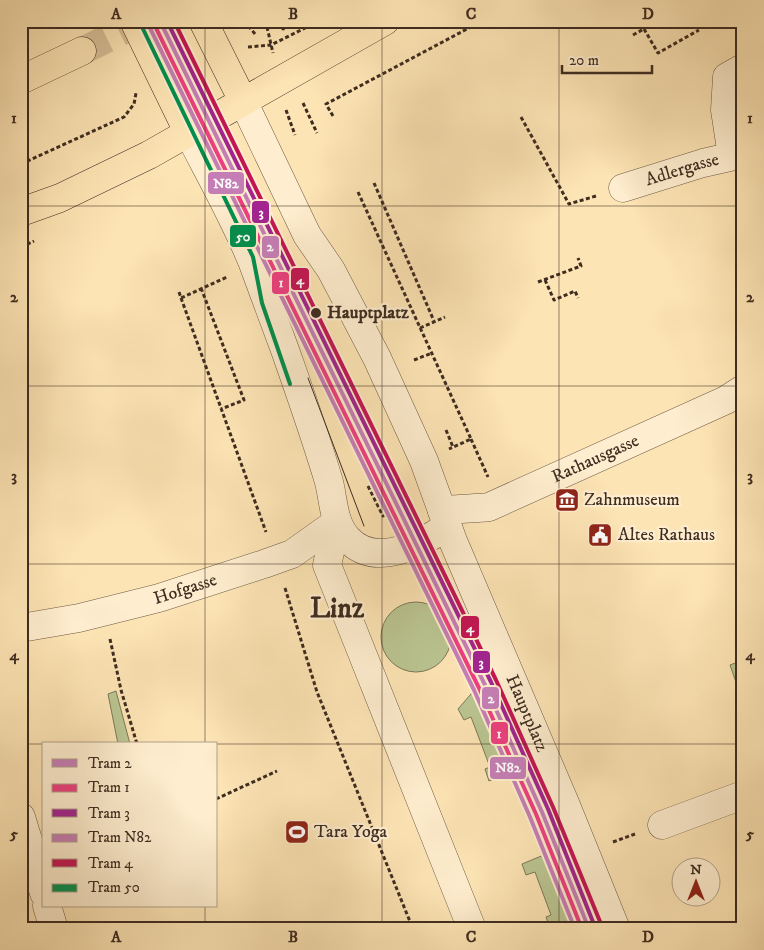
<svg xmlns="http://www.w3.org/2000/svg" width="764" height="950" viewBox="0 0 764 950" font-family="'IM FELL DW Pica',serif">
<style>
.green{fill:#bac591;stroke:#7c7859}
.lines{fill:none;stroke-linecap:round;stroke-linejoin:round}
.major-tunnel{stroke:#d7bf97;stroke-width:28;stroke-dasharray:28 14;stroke-linecap:butt}
.minor-casing{stroke:#6e5a46;stroke-width:29}
.major-casing{stroke:#3e2c21;stroke-width:29}
.path{stroke:#3e2c21;stroke-width:3;stroke-dasharray:4 2.5;stroke-linecap:butt}
.minor{stroke:#feedce;stroke-width:28}
.major{stroke:#fde4b4;stroke-width:28}
.tram{stroke:#3e2c21;stroke-width:1}
.tram-1-casing{stroke:#feedce;stroke-width:8}
.tram-2-casing{stroke:#feedce;stroke-width:8}
.tram-3-casing{stroke:#feedce;stroke-width:8}
.tram-4-casing{stroke:#feedce;stroke-width:8}
.tram-5-casing{stroke:#feedce;stroke-width:8}
.tram-6-casing{stroke:#feedce;stroke-width:8}
.tram-1{stroke:#c57eb5;stroke-width:4}
.tram-2{stroke:#ed3f80;stroke-width:4}
.tram-3{stroke:#a1248f;stroke-width:4}
.tram-4{stroke:#c57eb5;stroke-width:4}
.tram-5{stroke:#c31553;stroke-width:4}
.tram-6{stroke:#008f4d;stroke-width:4}
.grid{fill:none;stroke:#3e2c21;stroke-width:1;stroke-opacity:0.55}
.stop-dot{fill:#3e2c21;stroke:#feedce;stroke-width:2}
.labels{text-anchor:middle;dominant-baseline:central;stroke-width:4.5;stroke-linejoin:round;paint-order:stroke}
.street-label{font-size:18px;fill:#3e2c21;stroke:#feedce}
.stop-label{font-size:18px;font-weight:bold;fill:#3e2c21;stroke:#feedce;text-anchor:start}
.poi-label{font-size:18px;fill:#3e2c21;stroke:#feedce;text-anchor:start}
.town-label{font-size:28px;font-weight:bold;fill:#3e2c21;stroke:#feedce}
.line-badge{stroke:#feedce;stroke-width:2}
.badge-label{font-size:14px;text-anchor:middle;font-weight:bold;fill:#fff}
.neatline{fill:none;stroke:#3e2c21;stroke-width:2}
.grid-label{font-size:16px;text-anchor:middle;font-weight:bold;fill:#3e2c21}
</style>
<rect width="100%" height="100%" fill="#fde4b4"/>
<filter id="stains"><feTurbulence type="fractalNoise" baseFrequency=".004" numOctaves="4"/><feColorMatrix values="0 0 0 0 .2 0 0 0 0 .09 0 0 0 0 .02 0 0 0 .5 -.17"/></filter>
<radialGradient id="worn" r=".72"><stop offset=".6" stop-color="#630" stop-opacity="0"/><stop offset="1" stop-color="#630" stop-opacity=".3"/></radialGradient>
<path class="green" d="M381 637a35 35 0 1 1 70 0a35 35 0 1 1-70 0Z
M743,660V683L737,685L730,665Z
M477,687L515,770L489,781L485,769L490,767L471,717L464,720L458,709Z
M116,691L130,744H118L108,694Z
M551,852L577,917L550,928L546,917L551,915L535,872L526,875L522,864Z"/>
<g class="lines">
<path class="major-tunnel" d="M82,51L143,21"/>
<defs>
<g id="minor">
<path id="s1" d="M243,101L307,235L331,270L377,358L424,461L453,541L565,803L616,929"/>
<path d="M188,132C210,175 234,217 252,261C263,290 274,320 285,350C300,393 316,438 329,482C334,502 333,523 348,539C375,569 422,544 447,526"/>
<path d="M732,156L725,110L727,77L743,68"/>
<path id="s2" d="M623,188L703,163L743,154"/>
<path id="s3" d="M442,511C458,508 473,509 489,507L726,400L743,389"/>
<path d="M337,522L327,565L472,929"/>
<path id="s4" d="M21,628L79,618L159,598L264,564L292,554L337,522"/>
<path d="M21,817L44,893"/>
<path d="M662,825L743,795"/>
<path d="M47,906L54,929"/>
</g>
<path id="major" d="M134,21L188,132
M203,21L243,101
M21,80L82,51
M21,212L60,198L149,155L385,21"/>
</defs>
<use href="#minor" class="minor-casing"/>
<use href="#major" class="major-casing"/>
<path class="path" d="M244,21L256,35
M263,21L267,27L279,22L283,29L297,21
M267,27L273,53
M644,29L658,53L699,30
M633,35L658,21
M248,47L271,45L319,21
M303,103L317,133
M286,110L295,135
M333,116L326,104L482,21
M521,117L569,204L596,196
M21,164L124,117L134,104L136,93
M374,183L434,321
M358,192L471,439L449,449
M21,247L34,241
M545,280L554,300L575,291L578,298
M538,282L581,266L578,258
M201,288L244,400L221,409
M179,292L181,298L227,277
M181,298L266,532
M420,328L445,317
M414,360L432,353
M446,430L453,447
M471,439L488,477
M368,486L383,516L389,513L381,497
M285,588L317,692L413,929
M110,639L121,690L137,744
M216,799L277,771
M613,842L635,834"/>
<use href="#minor" class="minor"/>
<use href="#major" class="major"/>
<path class="tram" d="M308,378L364,526"/>
<defs>
<path id="tram-1" d="M160,21L485,685L542,812L589,929"/>
<path id="tram-2" d="M154,24L479,688L536,814L582,929"/>
<path id="tram-3" d="M167,21L491,682L548,809L595,927"/>
<path id="tram-4" d="M149,26L474,690L530,817L575,929"/>
<path id="tram-5" d="M174,21L496,680L553,807L601,924"/>
<path id="tram-6" d="M143,29L253,257L262,303L290,384"/>
</defs>
<use href="#tram-1" class="tram-1-casing"/>
<use href="#tram-2" class="tram-2-casing"/>
<use href="#tram-3" class="tram-3-casing"/>
<use href="#tram-4" class="tram-4-casing"/>
<use href="#tram-5" class="tram-5-casing"/>
<use href="#tram-6" class="tram-6-casing"/>
<use href="#tram-1" class="tram-1"/>
<use href="#tram-2" class="tram-2"/>
<use href="#tram-3" class="tram-3"/>
<use href="#tram-4" class="tram-4"/>
<use href="#tram-5" class="tram-5"/>
<use href="#tram-6" class="tram-6"/>
</g>
<path class="grid" d="M205,21V744M382,21V929M559,21V929M21,206H743M21,386H743M21,564H743M21,744H743M205,906V929"/>
<defs>
<symbol id="museum-square" viewBox="-11 -11 22 22"><rect x="-9" y="-9" width="18" height="18" rx="4" fill="#8f2418" stroke="#feedce"/><path d="M0-6L6-3V-2H-6V-3ZM-5-1h2V3h-2ZM-1-1h2V3h-2ZM3-1h2V3H3ZM-6 4H6V6H-6Z" fill="#fff"/></symbol>
<symbol id="civic-square" viewBox="-11 -11 22 22"><rect x="-9" y="-9" width="18" height="18" rx="4" fill="#8f2418" stroke="#feedce"/><path d="M-.6-6.5H3V-4.5H.6V-3L4-1V1h2V6H-6V1h2V-1L-.6-3ZM-1.2 2.5V6h2.4V2.5Z" fill="#fff"/></symbol>
<symbol id="stadium-square" viewBox="-11 -11 22 22"><rect x="-9" y="-9" width="18" height="18" rx="4" fill="#8f2418" stroke="#feedce"/><path d="M0-5a6.5 5 0 1 0 0 10a6.5 5 0 1 0 0-10ZM-3.5-1.8h7v3.6h-7Z" fill="#fff"/></symbol>
</defs>
<g fill-rule="evenodd">
<use href="#museum-square" x="553" y="486" width="28" height="28"/>
<use href="#civic-square" x="586" y="521" width="28" height="28"/>
<use href="#stadium-square" x="283" y="818" width="28" height="28"/>
</g>
<circle class="stop-dot" cx="316" cy="313" r="6"/>
<g class="labels">
<g class="street-label">
<text stroke="none"><textPath href="#s2" startOffset="62">Adlergasse</textPath></text>
<text stroke="none"><textPath href="#s3" startOffset="164">Rathausgasse</textPath></text>
<text stroke="none"><textPath href="#s4" startOffset="169">Hofgasse</textPath></text>
<text stroke="none"><textPath href="#s1" startOffset="676">Hauptplatz</textPath></text>
</g>
<g class="stop-label">
<text x="327" y="313">Hauptplatz</text>
</g>
<g class="poi-label">
<text x="584" y="500">Zahnmuseum</text>
<text x="618" y="535">Altes Rathaus</text>
<text x="314" y="832">Tara Yoga</text>
</g>
<g class="town-label">
<text x="337" y="608">Linz</text>
</g>
</g>
<g class="line-badge">
<rect x="207" y="171" width="38" height="24" rx="5" fill="#c57eb5"/>
<rect x="251" y="200" width="19" height="24" rx="5" fill="#a1248f"/>
<rect x="229" y="224" width="28" height="24" rx="5" fill="#008f4d"/>
<rect x="261" y="235" width="19" height="24" rx="5" fill="#c57eb5"/>
<rect x="290" y="267" width="20" height="24" rx="5" fill="#c31553"/>
<rect x="271" y="271" width="19" height="24" rx="5" fill="#ed3f80"/>
<rect x="460" y="615" width="20" height="24" rx="5" fill="#c31553"/>
<rect x="472" y="650" width="19" height="24" rx="5" fill="#a1248f"/>
<rect x="481" y="686" width="19" height="24" rx="5" fill="#c57eb5"/>
<rect x="490" y="721" width="19" height="24" rx="5" fill="#ed3f80"/>
<rect x="489" y="756" width="38" height="24" rx="5" fill="#c57eb5"/>
</g>
<g class="badge-label">
<text x="226" y="188">N82</text>
<text x="261" y="217">3</text>
<text x="243" y="241">50</text>
<text x="270" y="251">2</text>
<text x="300" y="284">4</text>
<text x="281" y="287">1</text>
<text x="470" y="632">4</text>
<text x="481" y="667">3</text>
<text x="491" y="703">2</text>
<text x="499" y="738">1</text>
<text x="508" y="772">N82</text>
</g>
<rect width="764" height="950" fill="none" stroke="#fde4b4" stroke-width="55"/>
<rect x="42" y="742" width="175" height="165" fill="#feedce" stroke="#b1a089"/>
<rect x="52" y="759" width="25" height="8" fill="#c57eb5" stroke="#b1a089"/>
<text x="88" y="768" font-size="15" fill="#3e2c21">Tram 2</text>
<rect x="52" y="784" width="25" height="8" fill="#ed3f80" stroke="#b1a089"/>
<text x="88" y="792" font-size="15" fill="#3e2c21">Tram 1</text>
<rect x="52" y="809" width="25" height="8" fill="#a1248f" stroke="#b1a089"/>
<text x="88" y="818" font-size="15" fill="#3e2c21">Tram 3</text>
<rect x="52" y="834" width="25" height="8" fill="#c57eb5" stroke="#b1a089"/>
<text x="88" y="842" font-size="15" fill="#3e2c21">Tram N82</text>
<rect x="52" y="859" width="25" height="8" fill="#c31553" stroke="#b1a089"/>
<text x="88" y="868" font-size="15" fill="#3e2c21">Tram 4</text>
<rect x="52" y="884" width="25" height="8" fill="#008f4d" stroke="#b1a089"/>
<text x="88" y="892" font-size="15" fill="#3e2c21">Tram 50</text>
<g transform="translate(696 882)"><circle r="24" fill="#feedce" stroke="#b1a089"/>
<path d="M0-4L9 19L0 12L-9 19Z" fill="#8f2418"/>
<text y="-8" font-size="14" font-weight="bold" text-anchor="middle" fill="#3e2c21">N</text>
</g>
<path d="M562 65v8h90v-8" fill="none" stroke="#3e2c21" stroke-width="2.5"/>
<text x="569" y="65" font-size="15" fill="#3e2c21" stroke="#feedce" stroke-width="4" paint-order="stroke">20 m</text>
<rect x="28" y="28" width="708" height="894" class="neatline"/>
<g class="grid-label">
<text x="116" y="19">A</text>
<text x="293" y="19">B</text>
<text x="471" y="19">C</text>
<text x="648" y="19">D</text>
<text x="14" y="123">1</text>
<text x="750" y="123">1</text>
<text x="14" y="302">2</text>
<text x="750" y="302">2</text>
<text x="14" y="481">3</text>
<text x="750" y="481">3</text>
<text x="14" y="660">4</text>
<text x="750" y="660">4</text>
<text x="14" y="839">5</text>
<text x="750" y="839">5</text>
<text x="116" y="942">A</text>
<text x="293" y="942">B</text>
<text x="471" y="942">C</text>
<text x="648" y="942">D</text>
</g>
<rect width="100%" height="100%" filter="url(#stains)"/>
<rect width="100%" height="100%" fill="url(#worn)"/>
</svg>
